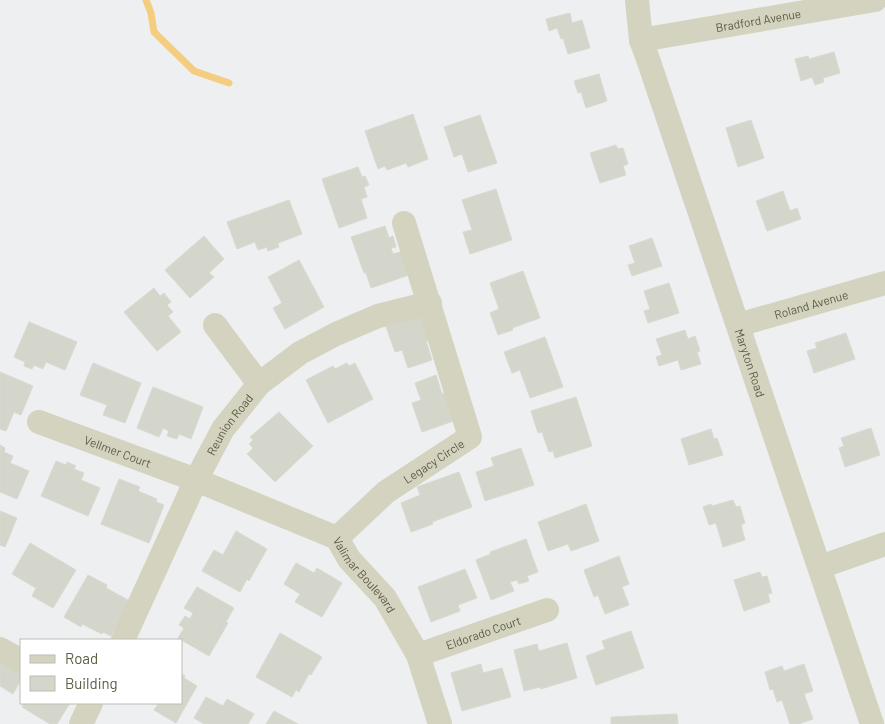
<svg xmlns="http://www.w3.org/2000/svg" width="885" height="724" viewBox="0 0 885 724" font-family="Barlow,sans-serif">
<style>
.lines{fill:none;stroke-linecap:round;stroke-linejoin:round}
.stream{stroke:#f4cd7f;stroke-width:7}
.building{fill:#d4d6cb;stroke:#d8dad1}
.street{stroke:#d4d3bf;stroke-width:24}
.labels{text-anchor:middle;dominant-baseline:central;stroke-width:4;stroke-linejoin:round;paint-order:stroke}
.street-label{font-size:12px;fill:#5c5b44;stroke:#fff}
</style>
<rect width="100%" height="100%" fill="#edeff0"/>
<g class="lines">
<path class="stream" d="M146,0L151,13L154,32L194,71L229,83"/>
</g>
<path class="building" d="M570,13L572,23L582,20L590,48L568,54L563,38L561,39L557,28L549,31L546,19Z
M834,52L840,73L823,78L824,82L815,85L812,77L801,81L795,59L808,56L809,59Z
M599,74L607,101L586,108L581,92L578,93L574,81Z
M413,114L428,159L408,167L406,163L387,170L385,166L378,169L365,131Z
M480,115L497,163L468,172L462,154L454,157L444,127Z
M751,120L764,158L738,167L726,128Z
M616,145L618,149L623,148L628,164L623,166L626,175L600,183L590,153Z
M358,167L362,177L365,176L369,185L364,187L367,197L361,199L367,218L339,228L322,179Z
M496,189L512,240L470,254L463,232L472,230L462,200Z
M783,191L790,211L797,208L801,219L767,231L756,201Z
M289,200L302,234L278,243L279,247L268,251L267,247L258,250L255,242L237,249L227,222Z
M385,226L389,238L393,236L396,247L391,248L393,254L404,251L412,274L371,288L366,273H364L351,237Z
M204,236L224,259L209,273L214,277L190,298L165,270Z
M652,238L662,266L632,276L628,265L635,263L629,246Z
M299,260L324,307L285,329L273,308L282,303L268,277Z
M523,271L540,318L512,328L513,330L498,335L490,313L499,309L490,283Z
M669,283L679,313L648,323L644,311L650,309L644,291Z
M154,288L160,296L164,293L171,302L167,305L173,312L168,316L181,332L157,351L124,312Z
M421,312L431,339L426,341L432,360L408,368L402,350L395,352L385,324Z
M29,322L77,342L65,370L46,362L43,369L34,365L32,369L24,366L25,362L14,357Z
M685,330L688,339L695,336L700,351L697,352L701,364L681,370L678,360L659,366L656,357L662,355L656,339Z
M846,333L855,359L814,373L807,351L817,348L815,343Z
M545,337L563,387L530,398L520,370L512,373L504,352Z
M93,363L141,383L125,423L103,415L107,405L80,395Z
M347,363L349,366L355,363L373,399L328,423L306,380L333,366L335,369Z
M0,372L33,386L21,415L14,412L6,431L0,429Z
M436,375L442,394L449,391L459,419L422,432L412,403L421,400L415,383Z
M153,387L203,407L191,439L179,434L177,439L167,436L169,431L163,428L159,437L137,428Z
M576,397L592,446L555,458L553,451L549,452L542,432L538,433L531,411Z
M279,412L313,446L275,482L247,454L253,448L249,444L253,440L250,437Z
M871,428L880,455L845,467L839,448L844,446L841,438Z
M711,429L714,439L717,438L723,455L689,465L681,439Z
M0,445L5,448L4,452L13,456L10,463L29,471L17,499L0,492Z
M521,448L534,485L485,501L476,472L494,466L491,458Z
M56,461L66,465L67,462L76,466L74,469L84,473L81,480L100,488L88,516L41,496Z
M459,472L472,507L432,522L433,524L411,532L401,503L420,495L417,487Z
M119,479L140,487L138,491L157,499L156,502L164,505L149,543L101,524Z
M733,500L736,507L740,506L745,523L741,525L745,540L723,547L716,523L709,525L703,507L711,504L712,506Z
M586,504L599,541L571,551L568,544L548,551L538,522Z
M0,511L17,518L5,547L0,545Z
M236,531L267,549L249,581L247,579L240,592L202,571L214,550L223,555Z
M526,539L538,572L527,576L529,581L519,584L517,580L510,582L514,591L491,600L476,560L491,554L490,552Z
M30,543L76,570L53,608L32,596L36,588L12,574Z
M619,556L629,584L622,587L629,605L605,614L598,595L594,597L584,570Z
M296,563L314,573L317,568L342,583L322,617L295,602L300,594L284,584Z
M465,569L477,598L458,605L460,611L431,622L418,587Z
M760,572L762,577L767,576L772,593L768,594L770,602L744,611L734,580Z
M88,575L107,585L106,588L130,601L111,636L103,632L102,634L82,624L81,627L64,617Z
M197,587L234,608L226,622L228,623L209,656L178,638L184,628L179,625L185,616L190,619L193,613L184,608Z
M631,631L644,668L596,685L586,656L605,649L602,641Z
M280,633L322,657L311,675L309,674L299,692L296,690L292,697L256,677Z
M567,643L577,678L541,689L540,687L524,691L514,650L537,644L539,651Z
M0,651L21,670V680L13,694L0,686Z
M481,664L483,673L502,668L511,697L462,711L451,673Z
M804,664L813,691L804,694L813,719L799,724H790L782,700L777,702L773,689L770,690L765,672L782,666L784,671Z
M181,674L185,676L184,678L197,686L176,723L154,710L159,703H181Z
M206,697L223,706L227,699L254,714L248,724H204L194,718Z
M24,703H70L57,724H50L22,707Z
M274,711L298,724H266Z
M677,714L678,724H611V717Z"/>
<g class="lines">
<g class="street">
<path id="s1" d="M637,0L641,40L649,62L872,724"/>
<path id="s2" d="M641,40L875,0"/>
<path d="M215,325L259,384"/>
<path id="s3" d="M738,325L885,283"/>
<path id="s4" d="M39,422L196,480L337,538L349,559L385,598L418,655L440,724"/>
<path id="s5" d="M337,538L386,492L470,437L404,223"/>
<path d="M820,567L885,544"/>
<path id="s6" d="M123,640L196,480L223,429L259,384L300,353L336,334L378,316L430,303"/>
<path d="M0,649L21,661"/>
<path id="s7" d="M418,655L547,610"/>
<path d="M81,724L91,703"/>
</g>
</g>
<g class="labels">
<g class="street-label">
<text stroke="none"><textPath href="#s2" startOffset="119">Bradford Avenue</textPath></text>
<text stroke="none"><textPath href="#s3" startOffset="76">Roland Avenue</textPath></text>
<text stroke="none"><textPath href="#s1" startOffset="381">Maryton Road</textPath></text>
<text stroke="none"><textPath href="#s6" startOffset="241">Reunion Road</textPath></text>
<text stroke="none"><textPath href="#s4" startOffset="84">Vellmer Court</textPath></text>
<text stroke="none"><textPath href="#s5" startOffset="124">Legacy Circle</textPath></text>
<text stroke="none"><textPath href="#s4" startOffset="366">Valimar Boulevard</textPath></text>
<text stroke="none"><textPath href="#s7" startOffset="69">Eldorado Court</textPath></text>
</g>
</g>
<rect x="20" y="639" width="162" height="65" fill="#ffffff" stroke="#bebdb4"/>
<rect x="30" y="655" width="25" height="8" fill="#d4d3bf" stroke="#bebdb4"/>
<text x="65" y="664" font-size="15" fill="#5c5b44">Road</text>
<rect x="30" y="676" width="25" height="15" fill="#d4d6cb" stroke="#bebdb4"/>
<text x="65" y="689" font-size="15" fill="#5c5b44">Building</text>
</svg>
